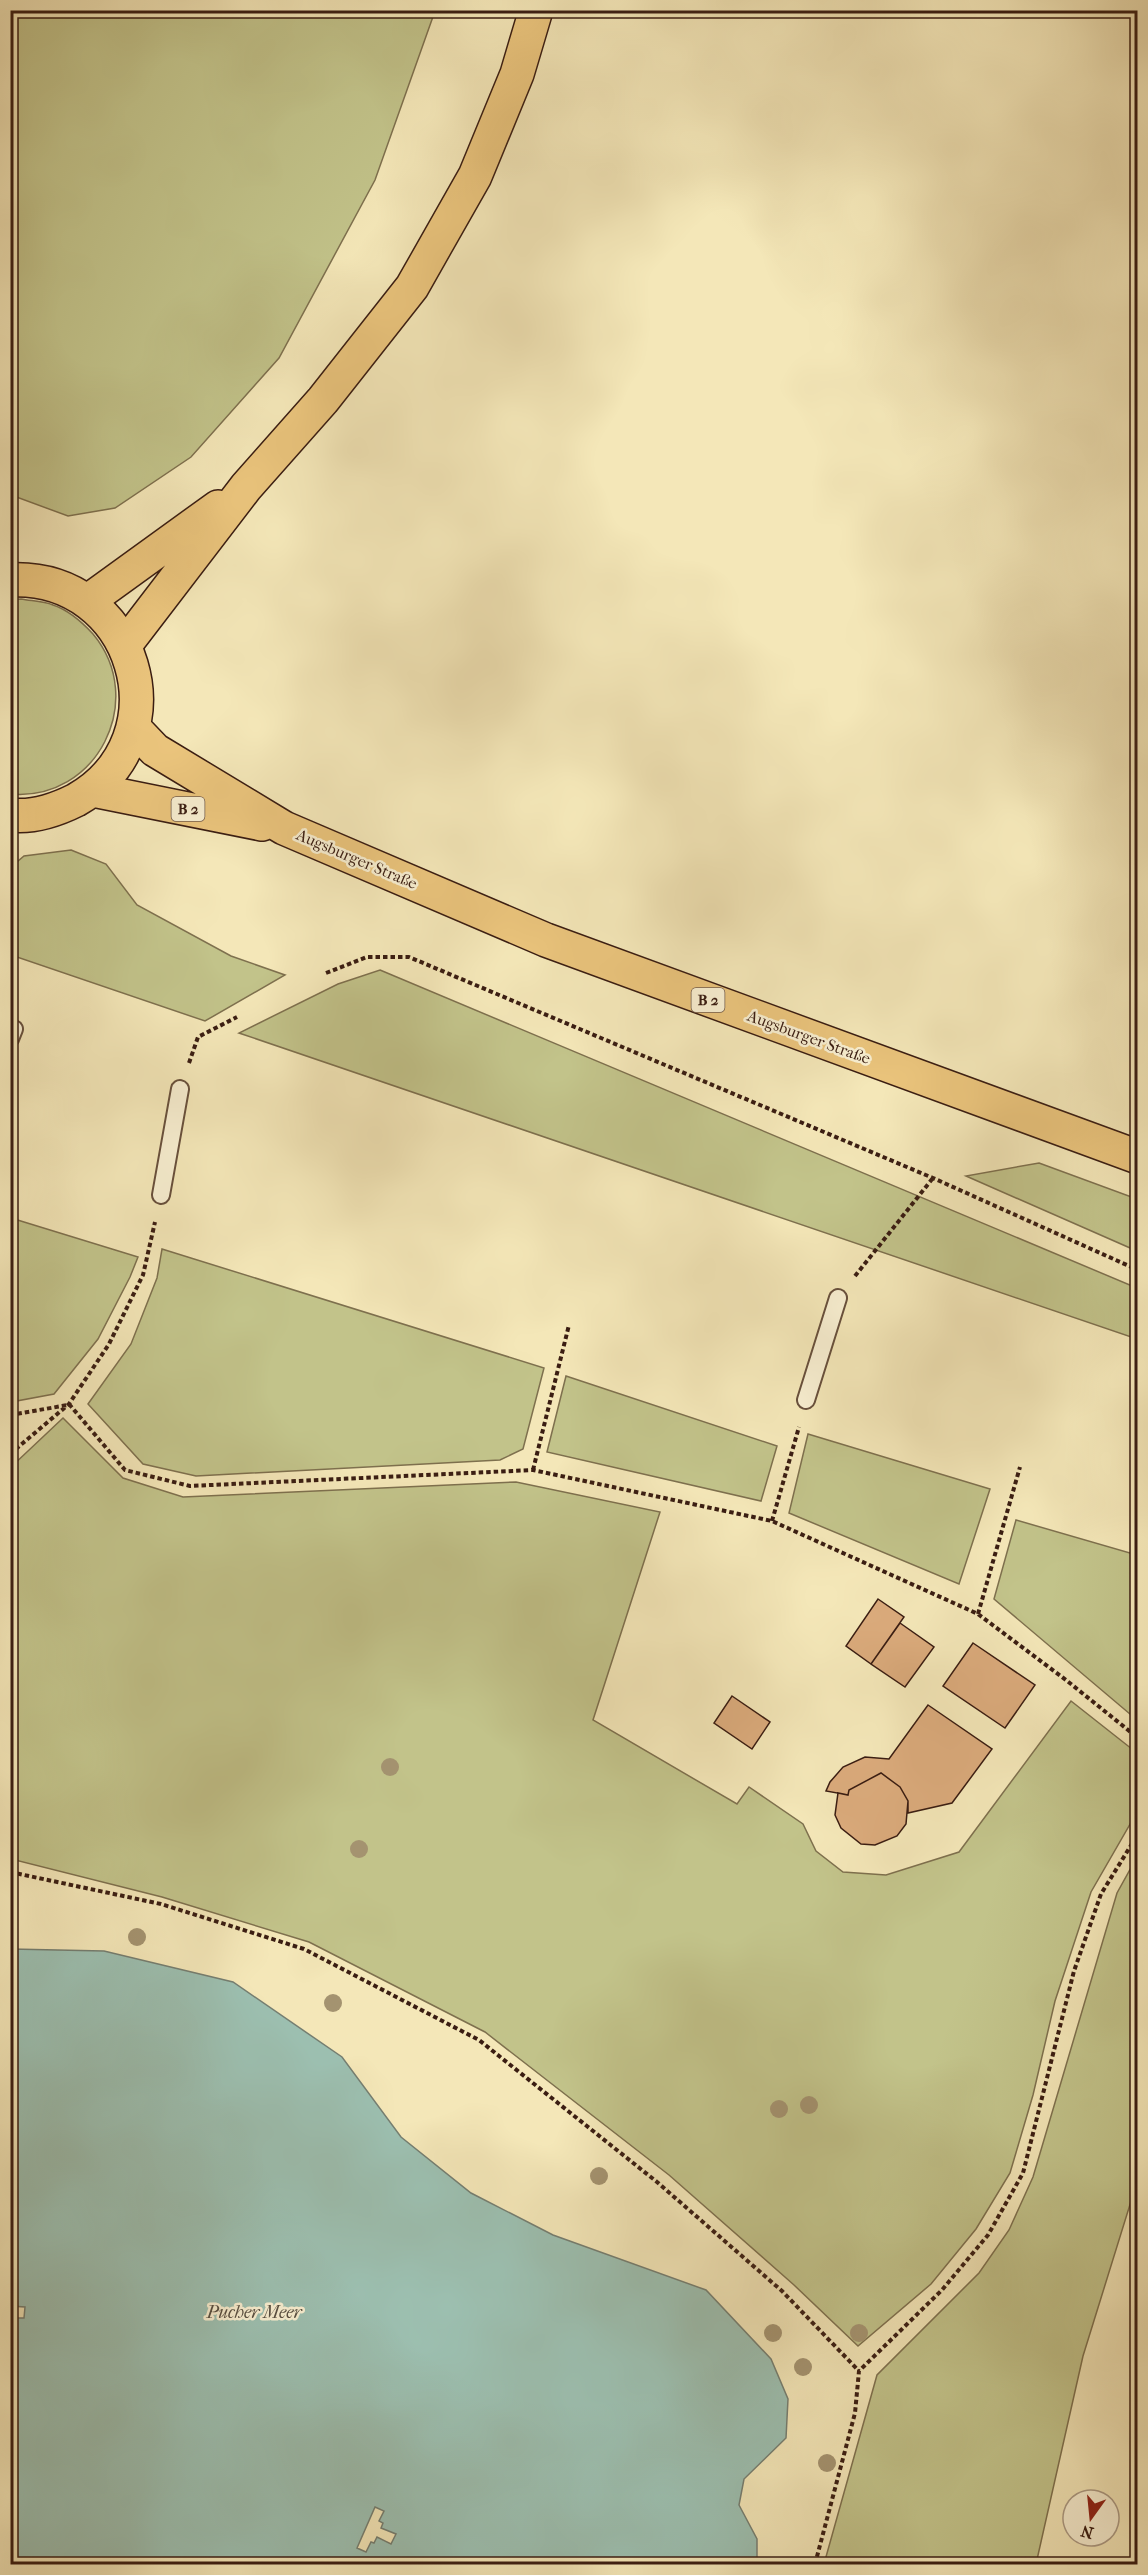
<svg xmlns="http://www.w3.org/2000/svg" width="1148" height="2575" viewBox="0 0 1148 2575" font-family="'IM FELL French Canon',serif">
<style>
.green{fill:#c2c38a;stroke:#7e704e;stroke-width:1.5}
.water{fill:#9cbfb0;stroke:#757e71;stroke-width:1.5;fill-rule:evenodd}
.building{fill:#dbab7c;stroke:#3a1d12;stroke-width:1.5}
.lines{fill:none;stroke-linecap:round;stroke-linejoin:round}
.service-casing{stroke:#68503c;stroke-width:20}
.primary-casing{stroke:#3a1d12;stroke-width:36}
.trunk-casing{stroke:#3a1d12;stroke-width:36}
.path{stroke:#3a1d12;stroke-width:4;stroke-dasharray:4.5 3;stroke-linecap:butt}
.service{stroke:#f8efd1;stroke-width:16}
.primary{stroke:#eac47c;stroke-width:33}
.trunk{stroke:#eac47c;stroke-width:33}
.tree{fill:#a49370}
.labels{text-anchor:middle;dominant-baseline:central;stroke-width:5;stroke-linejoin:round;paint-order:stroke}
.shield{fill:#f8efd1;stroke:#735c4b;stroke-width:1.5}
.shield-label{font-size:15px;font-weight:bold;fill:#3a1d12}
.street-label{font-size:16px;fill:#3a1d12;stroke:#f8efd1}
.water-label{font-size:18px;font-style:italic;fill:#574e41;stroke:#f8efd1}
</style>
<rect width="100%" height="100%" fill="#f4e7b8"/>
<filter id="stains"><feTurbulence type="fractalNoise" baseFrequency=".00333" numOctaves="4"/><feColorMatrix values="0 0 0 0 .2 0 0 0 0 .09 0 0 0 0 .02 0 0 0 .5 -.17"/></filter>
<radialGradient id="worn" r=".72"><stop offset=".6" stop-color="#630" stop-opacity="0"/><stop offset="1" stop-color="#630" stop-opacity=".3"/></radialGradient>
<path class="green" d="M11,10L435,11L375,180L279,358L191,457L115,508L68,516L11,495Z
M21,599C31,601 43,601 53,605C68,610 82,622 93,634C148,700 97,802 10,794L11,600Z
M71,850L106,864L137,905L231,956L285,975L205,1021L11,955V867L24,856Z
M380,970L1137,1288V1339L239,1033L338,984Z
M1039,1163L1137,1199V1251L966,1176Z
M11,1218L138,1257L130,1277L98,1339L54,1394L11,1402Z
M162,1249L544,1368L523,1449L500,1460L196,1476L143,1464L88,1404L131,1344L157,1278Z
M566,1376L777,1446L761,1501L547,1452Z
M63,1418L123,1478L183,1497L516,1482L660,1512L593,1720L737,1804L749,1787L803,1824L816,1851L843,1872L886,1875L959,1852L1071,1701L1137,1753V1812L1091,1892L1055,2001L1033,2095L1010,2173L976,2229L931,2284L858,2346L794,2285L669,2175L485,2032L309,1942L162,1897L11,1859V1467Z
M808,1434L990,1489L959,1584L789,1513Z
M1016,1520L1137,1555V1720L994,1599Z
M1137,1857V2182L1083,2356L1036,2564H824L877,2375L979,2273L1009,2230L1033,2177L1117,1893Z"/>
<path class="water" d="M11,1949L104,1951L233,1982L342,2057L401,2137L471,2193L553,2235L706,2290L771,2359L788,2399L786,2438L744,2479L739,2505L757,2539V2564H11V2320L12,2318H24L25,2307L10,2306ZM375,2507L384,2511L379,2521L383,2523L381,2528L396,2534L391,2544L377,2537L374,2543L371,2542L366,2552L357,2548Z"/>
<path class="building" d="M878,1599L904,1617L871,1664L846,1646Z
M900,1623L934,1647L905,1687L871,1664Z
M973,1643L1035,1685L1005,1728L943,1686Z
M732,1696L770,1722L752,1749L714,1723Z
M928,1705L992,1749L952,1803L908,1813V1801L900,1787L881,1773L849,1790L848,1795L826,1791L830,1782L843,1767L865,1757L889,1759Z
M881,1773L900,1787L908,1801L906,1824L897,1836L875,1845L861,1844L841,1828L835,1815L838,1793L848,1795L849,1790Z"/>
<g class="lines">
<defs>
<path id="service" d="M10,1039L14,1029
M161,1195L180,1089
M806,1400L838,1298"/>
<path id="primary" d="M10,580C136,574 185,738 76,800C56,810 33,818 10,815
M133,727L155,750L284,828L546,940L1138,1157
M93,790L262,824"/>
<path id="trunk" d="M88,601L218,507
M125,645L246,487L323,400L412,287L475,176L517,74L536,10"/>
</defs>
<use href="#service" class="service-casing"/>
<use href="#primary" class="primary-casing"/>
<use href="#trunk" class="trunk-casing"/>
<path class="path" d="M326,973L367,957H409L933,1178L1138,1270
M189,1063L198,1037L237,1017
M855,1276L933,1178
M69,1404L125,1470L190,1486L533,1470L772,1521L978,1614L1066,1680L1138,1738
M10,1415L68,1405
M10,1454L69,1404L109,1344L143,1275L155,1222
M533,1470L569,1325
M772,1521L799,1427
M978,1614L1020,1467
M10,1872L161,1904L304,1949L479,2040L657,2182L782,2291L859,2371
M815,2564L855,2413L859,2371L942,2290L988,2235L1023,2173L1074,1971L1101,1894L1138,1834"/>
<use href="#service" class="service"/>
<use href="#primary" class="primary"/>
<use href="#trunk" class="trunk"/>
</g>
<g class="tree">
<circle cx="390" cy="1767" r="9"/>
<circle cx="359" cy="1849" r="9"/>
<circle cx="137" cy="1937" r="9"/>
<circle cx="333" cy="2003" r="9"/>
<circle cx="809" cy="2105" r="9"/>
<circle cx="779" cy="2109" r="9"/>
<circle cx="599" cy="2176" r="9"/>
<circle cx="773" cy="2333" r="9"/>
<circle cx="859" cy="2333" r="9"/>
<circle cx="803" cy="2367" r="9"/>
<circle cx="827" cy="2463" r="9"/>
</g>
<g class="labels">
<g class="shield">
<rect x="171.5" y="797" width="33" height="24" rx="4.5"/>
<rect x="691.5" y="988" width="33" height="24" rx="4.5"/>
</g>
<g class="shield-label">
<text x="188" y="809">B 2</text>
<text x="708" y="1000">B 2</text>
</g>
<g class="street-label">
<text transform="translate(357 859) rotate(23)">Augsburger Straße</text>
<text transform="translate(809 1037) rotate(20)">Augsburger Straße</text>
</g>
<g class="water-label">
<text x="254" y="2312">Pucher Meer</text>
</g>
</g>
<rect width="1148" height="2575" fill="none" stroke="#f4e7b8" stroke-width="36"/>
<rect x="12" y="12" width="1124" height="2551" fill="none" stroke="#3a1d12" stroke-width="3"/>
<rect x="18" y="18" width="1112" height="2539" fill="none" stroke="#3a1d12" stroke-width="1.5"/>
<g transform="translate(1091 2518) rotate(195)"><circle r="28" fill="#f8efd1" stroke="#ac9b85" stroke-width="1.5"/>
<path d="M0-4.5L10 22L0 15L-10 22Z" fill="#8f2418"/>
<text y="-9" font-size="16" font-weight="bold" text-anchor="middle" fill="#3a1d12">N</text>
</g>
<rect width="100%" height="100%" filter="url(#stains)"/>
<rect width="100%" height="100%" fill="url(#worn)"/>
</svg>
